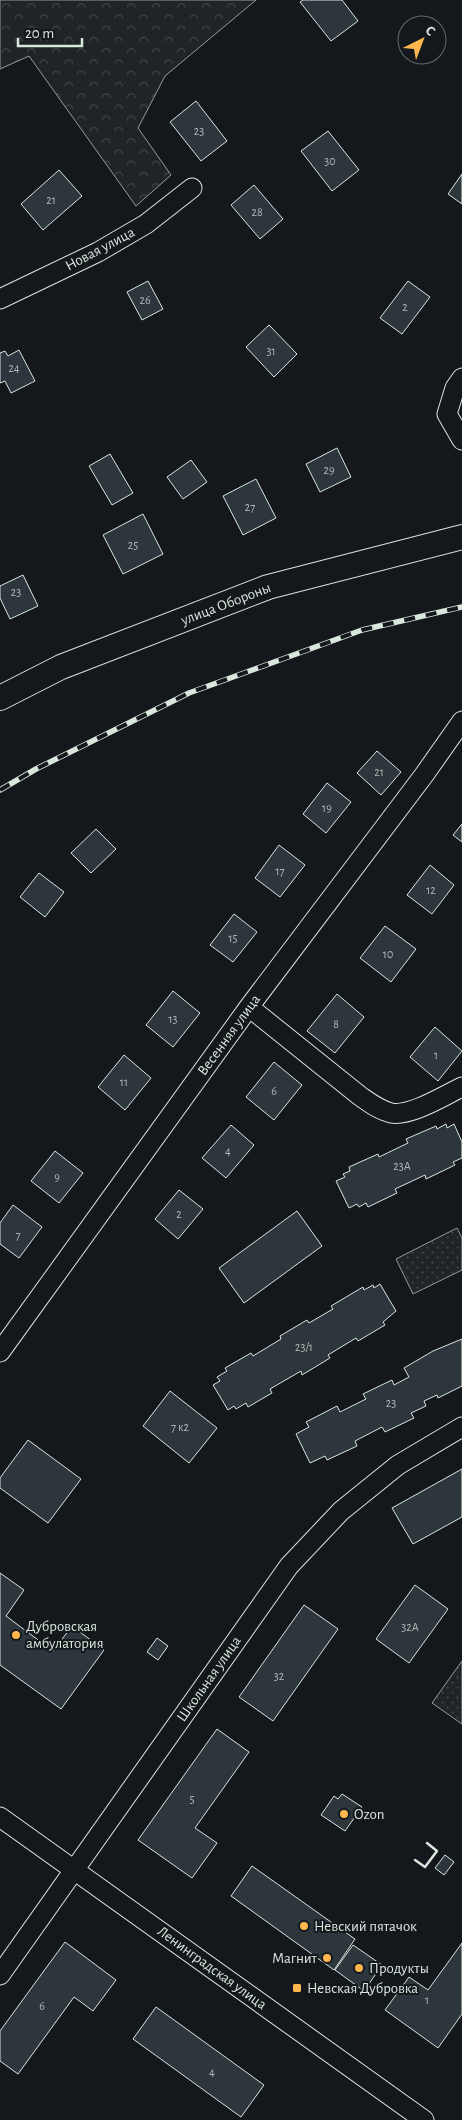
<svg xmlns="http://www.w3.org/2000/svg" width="462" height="2120" viewBox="0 0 462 2120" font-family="'Alegreya Sans',sans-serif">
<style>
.forest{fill:url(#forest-crowns);stroke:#939e99}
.park{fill:url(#park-dots);stroke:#939e99}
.building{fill:#2c363c;stroke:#d8e6dc}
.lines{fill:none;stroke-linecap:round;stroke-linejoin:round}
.minor-casing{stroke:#d8e6dc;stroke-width:21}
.tertiary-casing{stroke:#d8e6dc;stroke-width:26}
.minor{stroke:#14181c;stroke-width:19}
.tertiary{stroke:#14181c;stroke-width:24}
.rail-casing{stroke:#d8e6dc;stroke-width:5.5}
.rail{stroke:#14181c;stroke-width:4;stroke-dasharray:11;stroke-linecap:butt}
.wall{stroke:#d8e6dc;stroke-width:2.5}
.poi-dot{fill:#ffb74d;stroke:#14181c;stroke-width:2}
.labels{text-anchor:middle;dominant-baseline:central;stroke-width:4;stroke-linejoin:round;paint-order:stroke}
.number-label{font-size:12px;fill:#adbab4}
.street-label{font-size:15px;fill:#d8e6dc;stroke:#14181c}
.poi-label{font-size:15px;fill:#d8e6dc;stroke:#14181c;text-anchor:start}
</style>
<defs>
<pattern id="forest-crowns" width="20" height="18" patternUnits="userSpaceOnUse" patternTransform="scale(1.25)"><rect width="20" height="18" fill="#202428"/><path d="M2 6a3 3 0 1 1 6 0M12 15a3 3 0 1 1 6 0" fill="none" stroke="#404447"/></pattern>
<pattern id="park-dots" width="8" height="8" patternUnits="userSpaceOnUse" patternTransform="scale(1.25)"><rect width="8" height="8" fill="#202428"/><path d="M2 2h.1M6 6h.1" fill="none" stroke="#404447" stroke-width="1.8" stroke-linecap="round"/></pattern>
</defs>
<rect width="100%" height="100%" fill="#14181c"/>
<path class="forest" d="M0,0H256L165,76L138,128L171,175L136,206L29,56L0,69Z"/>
<path class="park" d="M457,1228L462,1238V1270L413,1294L396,1259Z
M462,1661V1724L432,1703Z"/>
<path class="building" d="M303,0H342L358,21L331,41L300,2Z
M196,101L227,141L201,161L170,122Z
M328,131L359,170L332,191L301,151Z
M59,170L82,196L43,230L21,204Z
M462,174V204L448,194Z
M254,185L283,219L260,239L231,205Z
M148,281L163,309L142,320L127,292Z
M408,281L430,297L402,334L380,318Z
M269,325L297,354L274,377L246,347Z
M19,350L35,381L11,393L5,381L0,383V353L5,351L8,356Z
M337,448L351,477L320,492L306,464Z
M110,454L133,493L112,505L89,466Z
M191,460L207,482L183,499L167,477Z
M256,479L276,518L243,535L223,496Z
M143,514L163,554L123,574L103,535Z
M23,575L38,606L10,619L0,598V586Z
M377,751L401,772L381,795L357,773Z
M327,783L351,802L326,833L303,814Z
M462,824V842L453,835Z
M96,829L116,849L91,873L71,853Z
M279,845L305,865L280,897L255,878Z
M430,865L454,885L432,914L407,895Z
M39,873L64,892L45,917L20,897Z
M234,914L257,932L233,962L210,945Z
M385,926L416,949L391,982L360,958Z
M173,991L200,1013L173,1047L146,1025Z
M337,994L364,1017L335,1053L307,1031Z
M435,1027L462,1051L438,1081L410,1057Z
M124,1055L151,1078L125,1110L98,1087Z
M274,1062L302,1085L274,1120L246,1097Z
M446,1124L447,1128L454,1124L462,1142V1158L453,1162L455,1165L426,1179L425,1175L395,1189L397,1193L368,1207L366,1203L359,1207L357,1204L349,1208L336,1181L345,1177L343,1174L350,1171L349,1167L378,1154L379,1157L408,1143L406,1139L436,1126L437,1129Z
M231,1125L254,1145L226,1178L202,1158Z
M55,1151L83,1173L59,1203L31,1181Z
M179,1190L203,1209L178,1239L155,1219Z
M13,1205L42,1227L19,1258L0,1244V1223Z
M297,1211L322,1246L244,1303L219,1268Z
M380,1284L396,1311L383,1322L385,1325L358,1341L356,1338L328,1355L330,1358L302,1375L301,1371L270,1389L272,1393L248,1407L246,1403L236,1409L234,1406L228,1410L213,1385L220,1381L217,1377L227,1371L225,1368L251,1353L253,1356L281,1339L280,1336L307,1320L309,1323L333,1309L331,1306L363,1287L364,1290L373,1285L374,1288Z
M462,1339V1386L438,1398L437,1395L424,1401L426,1406L411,1413L414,1418L385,1432L382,1427L355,1441L357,1446L327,1460L325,1456L310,1463L296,1434L309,1427L306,1422L337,1406L340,1412L366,1399L363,1394L392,1380L394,1385L409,1377L404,1368L433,1351Z
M170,1391L217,1428L189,1463L143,1426Z
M28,1440L81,1479L48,1523L0,1488V1478Z
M462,1469V1517L413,1544L392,1508Z
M0,1573L24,1590L6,1616L53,1651L72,1626L104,1650L61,1709L0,1665Z
M415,1585L448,1609L409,1663L376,1639Z
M304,1605L338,1629L273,1721L239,1697Z
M157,1638L168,1646L158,1660L147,1652Z
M217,1729L249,1752L195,1828L217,1843L192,1878L138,1840Z
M342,1794L362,1807L345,1831L321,1815L334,1796L338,1799Z
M445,1855L454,1862L444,1875L435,1868Z
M252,1866L355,1939L334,1970L231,1896Z
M65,1942L116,1980L93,2011L74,1997L18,2074L0,2061V2031Z
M462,1943V2014L438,2048L385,2010L409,1977L428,1990Z
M353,1945L382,1965L364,1991L335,1970Z
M156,2007L264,2085L241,2117L133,2039Z"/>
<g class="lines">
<defs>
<path id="minor" d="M0,299L98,252L146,224L192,188
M462,378L455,388L447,414L462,440
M249,1007L360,1096C370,1103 379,1110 391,1113C410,1117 445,1095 462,1087
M0,1352L249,1007L424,775L462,721
M0,1817L424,2120
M0,1975L289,1566L341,1511L398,1465L462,1427"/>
<path id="tertiary" d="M0,698L61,667L268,587L462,537"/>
</defs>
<use href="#minor" class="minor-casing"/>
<use href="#tertiary" class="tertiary-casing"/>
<use href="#minor" class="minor"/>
<use href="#tertiary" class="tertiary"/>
<defs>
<path id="rail" d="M0,790L36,769L189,693L362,630L462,607"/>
</defs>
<use href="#rail" class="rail-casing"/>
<use href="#rail" class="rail"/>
<path class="wall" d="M415,1860L425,1867L437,1851L427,1843"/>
</g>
<g class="poi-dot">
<circle cx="16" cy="1635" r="5"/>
<circle cx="344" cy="1814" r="5"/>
<circle cx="304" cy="1926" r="5"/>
<circle cx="327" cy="1958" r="5"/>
<circle cx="359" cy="1968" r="5"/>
<rect x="292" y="1983" width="10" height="10" rx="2.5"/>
</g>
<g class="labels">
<g class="number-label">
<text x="199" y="131">23</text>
<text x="330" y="161">30</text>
<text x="51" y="200">21</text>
<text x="257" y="212">28</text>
<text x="145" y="300">26</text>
<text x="405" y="307">2</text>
<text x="271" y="351">31</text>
<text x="14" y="368">24</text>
<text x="329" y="470">29</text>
<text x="250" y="507">27</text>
<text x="133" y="545">25</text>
<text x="16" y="592">23</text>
<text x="379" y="772">21</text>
<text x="327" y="808">19</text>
<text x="280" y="871">17</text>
<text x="431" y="890">12</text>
<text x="233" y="938">15</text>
<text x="388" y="954">10</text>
<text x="173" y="1019">13</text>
<text x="336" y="1024">8</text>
<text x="436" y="1055">1</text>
<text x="124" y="1082">11</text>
<text x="274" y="1091">6</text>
<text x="228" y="1151">4</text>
<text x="402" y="1166">23А</text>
<text x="57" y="1177">9</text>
<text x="179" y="1214">2</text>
<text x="18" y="1235">7</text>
<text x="304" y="1347">23/1</text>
<text x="391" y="1403">23</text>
<text x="180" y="1427">7 к2</text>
<text x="410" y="1627">32А</text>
<text x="279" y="1676">32</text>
<text x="192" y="1799">5</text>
<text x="427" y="2000">1</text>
<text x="42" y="2006">6</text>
<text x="212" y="2072">4</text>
</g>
<g class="street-label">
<text transform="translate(100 249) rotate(-28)">Новая улица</text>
<text transform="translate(226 604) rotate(-21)">улица Обороны</text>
<text transform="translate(229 1035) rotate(-54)">Весенняя улица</text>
<text transform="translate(209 1679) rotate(-55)">Школьная улица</text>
<text transform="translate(212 1968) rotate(36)">Ленинградская улица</text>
</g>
<g class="poi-label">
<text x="26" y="1626">Дубровская<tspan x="26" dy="17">амбулатория</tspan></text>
<text x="354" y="1814">Ozon</text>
<text x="314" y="1926">Невский пятачок</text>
<text x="317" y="1958" text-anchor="end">Магнит</text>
<text x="369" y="1968">Продукты</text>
<text x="307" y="1988">Невская Дубровка</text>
</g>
</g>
<g transform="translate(422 40) rotate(42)"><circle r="24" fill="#14181c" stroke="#626a69"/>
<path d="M0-4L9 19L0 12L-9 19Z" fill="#ffb74d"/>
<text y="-8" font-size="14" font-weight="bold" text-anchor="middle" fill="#d8e6dc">С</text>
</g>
<path d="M18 38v8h64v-8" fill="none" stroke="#d8e6dc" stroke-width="2.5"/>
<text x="25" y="38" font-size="15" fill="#d8e6dc" stroke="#14181c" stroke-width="4" paint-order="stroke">20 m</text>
</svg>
